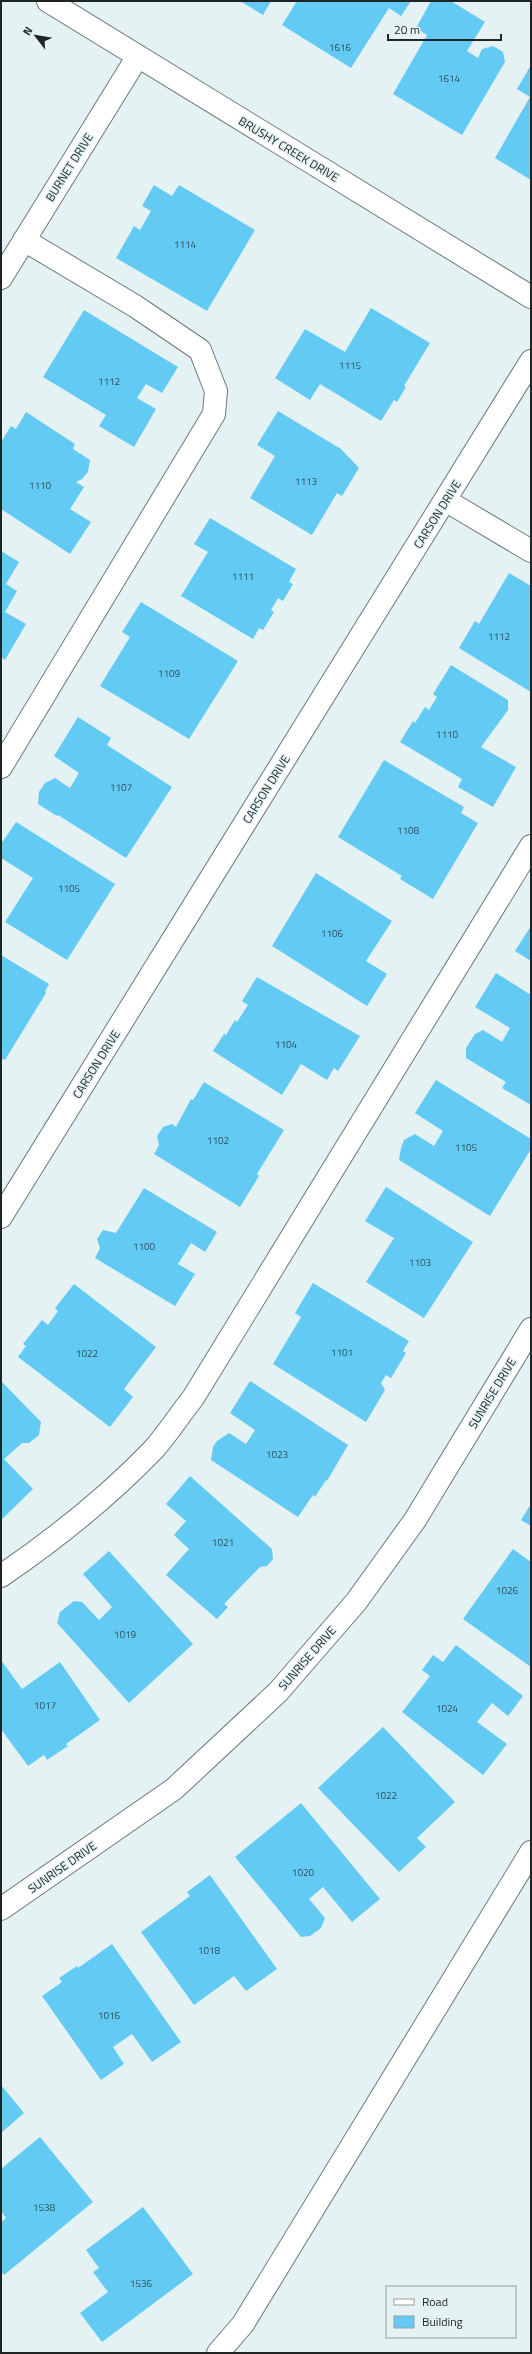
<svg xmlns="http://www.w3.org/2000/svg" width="532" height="2354" viewBox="0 0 532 2354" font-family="'Titillium Web',sans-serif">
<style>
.building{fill:#63caf4}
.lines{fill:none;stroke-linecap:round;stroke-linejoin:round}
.minor-casing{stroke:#6c7979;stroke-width:24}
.minor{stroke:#fff;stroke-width:22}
.labels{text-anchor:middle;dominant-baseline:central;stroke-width:3;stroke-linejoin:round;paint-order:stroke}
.number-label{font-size:10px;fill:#304e58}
.street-label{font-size:12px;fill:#1f2424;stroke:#e4f2f3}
</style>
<rect width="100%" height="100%" fill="#e4f2f3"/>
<path class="building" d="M240,1H271L263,15Z
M297,1H411L401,16L389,8L351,68L282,25Z
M431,1H451L485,22L467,51L478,58L482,49L493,46L503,52L505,62L462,135L393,94L427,35L416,28Z
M531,65V180L495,158L530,97L517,89Z
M154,185L172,196L179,185L255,230L207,311L116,258L134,226L140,230L151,211L142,206Z
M371,308L430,343L404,386L406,387L397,402L394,400L381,421L320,384L310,400L275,378L305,329L345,352Z
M84,310L178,367L162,393L146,384L137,398L156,409L134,447L99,426L106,415L43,377Z
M278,411L341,449L359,468L342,496L337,493L312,535L250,498L275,456L257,445Z
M26,412L75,444L73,449L90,460L88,472L82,479L76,482L84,487L70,509L91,522L70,554L1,509V442L11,426L16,429Z
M210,518L296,569L289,582L293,584L283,601L278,598L271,610L274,612L263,630L259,628L253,639L181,596L208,552L194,544Z
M1,551L19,562L6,584L17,591L5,612L26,624L5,660L1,657Z
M509,573L531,586V692L459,648L475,621L479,624Z
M141,602L238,661L189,739L100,686L130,637L122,632Z
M451,665L508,700V710L481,747L516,767L493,807L458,787L462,779L400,742L413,721L415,723L425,707L429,710L437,697L433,694Z
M78,717L111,738L107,745L172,787L126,858L58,815L57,816L38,804L39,792L45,783L55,778L70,788L79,773L54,756Z
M384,760L464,807L461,813L478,823L433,899L400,879L402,876L338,837Z
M16,822L115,884L67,960L5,922L33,878L1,858V844Z
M316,873L392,921L366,961L387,974L367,1006L272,946Z
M531,926V961L515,951Z
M1,955L49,984L45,992L46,993L5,1060L1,1058Z
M496,973L531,995V1105L502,1088L506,1082L466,1058V1048L475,1034L483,1030L502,1042L510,1028L475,1007Z
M257,977L360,1036L338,1071L334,1068L327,1080L301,1064L282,1095L213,1051L224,1034L226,1035L235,1020L237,1022L248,1005L242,1001Z
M436,1080L531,1139V1149L490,1216L399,1160L401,1148L404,1140L415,1134L434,1146L443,1131L415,1113Z
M204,1082L284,1130L257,1174L259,1176L240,1207L154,1154L159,1145L157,1136L163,1127L172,1124L176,1127L191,1099L193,1100Z
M386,1187L473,1242L424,1318L366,1282L394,1238L365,1221Z
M144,1188L217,1232L205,1252L191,1243L178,1264L195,1274L175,1306L95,1258L100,1248L97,1239L103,1230L116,1233Z
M313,1283L409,1341L403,1351L406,1353L391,1378L386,1375L381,1383L385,1390L366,1422L273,1364L301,1317L295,1313Z
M74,1284L156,1347L124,1389L133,1397L110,1427L18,1357L26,1346L23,1344L42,1320L48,1325L58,1311L55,1308Z
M1,1381L41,1422L39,1435L29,1443H22L4,1459L33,1489L1,1520Z
M250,1381L348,1445L327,1481L326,1480L315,1497L313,1495L298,1517L211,1460L213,1447L217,1441L229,1433L246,1444L255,1430L230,1413Z
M190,1476L272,1549L273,1559L267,1566L260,1567L224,1604L228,1607L217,1619L166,1575L189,1549L174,1535L186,1521L166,1504Z
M531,1504V1526L521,1520Z
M513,1549L531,1562V1667L463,1619Z
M109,1551L193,1644L129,1703L57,1623L60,1612L74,1601L82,1602L99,1620L112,1607L83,1574Z
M456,1645L523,1696L508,1716L492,1703L477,1722L507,1744L483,1775L402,1712L430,1676L422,1670L433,1655L443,1662Z
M1,1660L22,1689L60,1662L100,1720L66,1744L68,1746L47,1760L44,1755L28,1766L1,1729Z
M383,1727L455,1802L417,1838L426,1847L399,1872L318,1788Z
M301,1803L380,1899L352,1922L323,1887L309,1899L325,1918L321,1928L310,1936L301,1937L235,1857Z
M210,1875L277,1969L246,1991L234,1976L194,2005L141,1932L190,1896L187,1892Z
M112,1944L181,2042L152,2062L132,2034L113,2047L124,2064L101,2080L42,1996L62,1982L59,1978L77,1966L78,1968Z
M1,2085L24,2113L1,2133Z
M40,2137L93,2202L4,2275L1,2271V2222L6,2218L1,2211V2169Z
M143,2207L193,2274L102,2342L80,2313L108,2292L93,2272L99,2268L86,2250Z"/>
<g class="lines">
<defs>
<path id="minor" d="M48,1L531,297
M1,278L138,56
M445,500L531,551
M1,767L214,414L216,391L200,350L135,306L24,240
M1,1217L531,361
M1,1576C55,1539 108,1497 154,1449C168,1433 180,1414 193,1398L531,846
M1,1909L174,1789L278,1692L356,1602L415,1520L531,1329
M218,2353L243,2324L531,1852"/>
</defs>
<use href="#minor" class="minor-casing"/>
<use href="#minor" class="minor"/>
</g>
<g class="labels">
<g class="number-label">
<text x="340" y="47">1616</text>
<text x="449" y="78">1614</text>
<text x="185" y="244">1114</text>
<text x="350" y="365">1115</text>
<text x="109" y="381">1112</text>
<text x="306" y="481">1113</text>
<text x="40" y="485">1110</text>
<text x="243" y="576">1111</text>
<text x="499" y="636">1112</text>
<text x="169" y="673">1109</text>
<text x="447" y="734">1110</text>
<text x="121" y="787">1107</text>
<text x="408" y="830">1108</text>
<text x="69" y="888">1105</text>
<text x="332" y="933">1106</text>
<text x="286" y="1044">1104</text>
<text x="218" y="1140">1102</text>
<text x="466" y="1147">1105</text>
<text x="144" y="1246">1100</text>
<text x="420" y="1262">1103</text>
<text x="342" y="1352">1101</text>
<text x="87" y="1353">1022</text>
<text x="277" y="1454">1023</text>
<text x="223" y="1542">1021</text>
<text x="507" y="1590">1026</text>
<text x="125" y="1634">1019</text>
<text x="45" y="1705">1017</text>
<text x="447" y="1708">1024</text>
<text x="386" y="1795">1022</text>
<text x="303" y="1872">1020</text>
<text x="209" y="1950">1018</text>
<text x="109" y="2015">1016</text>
<text x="44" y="2207">1538</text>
<text x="141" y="2283">1536</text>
</g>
<g class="street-label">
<text transform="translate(289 149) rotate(31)">BRUSHY CREEK DRIVE</text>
<text transform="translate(69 167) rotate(-58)">BURNET DRIVE</text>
<text transform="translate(437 514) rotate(-58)">CARSON DRIVE</text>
<text transform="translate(266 789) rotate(-58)">CARSON DRIVE</text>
<text transform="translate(96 1064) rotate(-58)">CARSON DRIVE</text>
<text transform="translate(492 1393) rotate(-59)">SUNRISE DRIVE</text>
<text transform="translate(307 1658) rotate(-49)">SUNRISE DRIVE</text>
<text transform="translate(62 1867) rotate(-35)">SUNRISE DRIVE</text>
</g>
</g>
<rect width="532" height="2354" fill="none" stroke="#1f2424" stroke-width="4"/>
<rect x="386" y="2286" width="130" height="52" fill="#e4f2f3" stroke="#95a0a0"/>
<rect x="394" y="2299" width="20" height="6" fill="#ffffff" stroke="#95a0a0"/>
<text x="422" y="2306" font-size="12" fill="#1f2424">Road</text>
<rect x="394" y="2316" width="20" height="12" fill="#63caf4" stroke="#95a0a0"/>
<text x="422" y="2326" font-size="12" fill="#1f2424">Building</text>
<g transform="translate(36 36) rotate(301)" stroke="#e4f2f3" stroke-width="3" paint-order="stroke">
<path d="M0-3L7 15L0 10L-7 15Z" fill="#1f2424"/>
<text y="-6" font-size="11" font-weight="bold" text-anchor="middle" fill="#1f2424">N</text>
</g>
<path d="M388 34v6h113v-6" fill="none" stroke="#1f2424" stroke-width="2"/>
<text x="394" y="34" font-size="12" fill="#1f2424" stroke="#e4f2f3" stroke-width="3" paint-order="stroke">20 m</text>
</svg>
